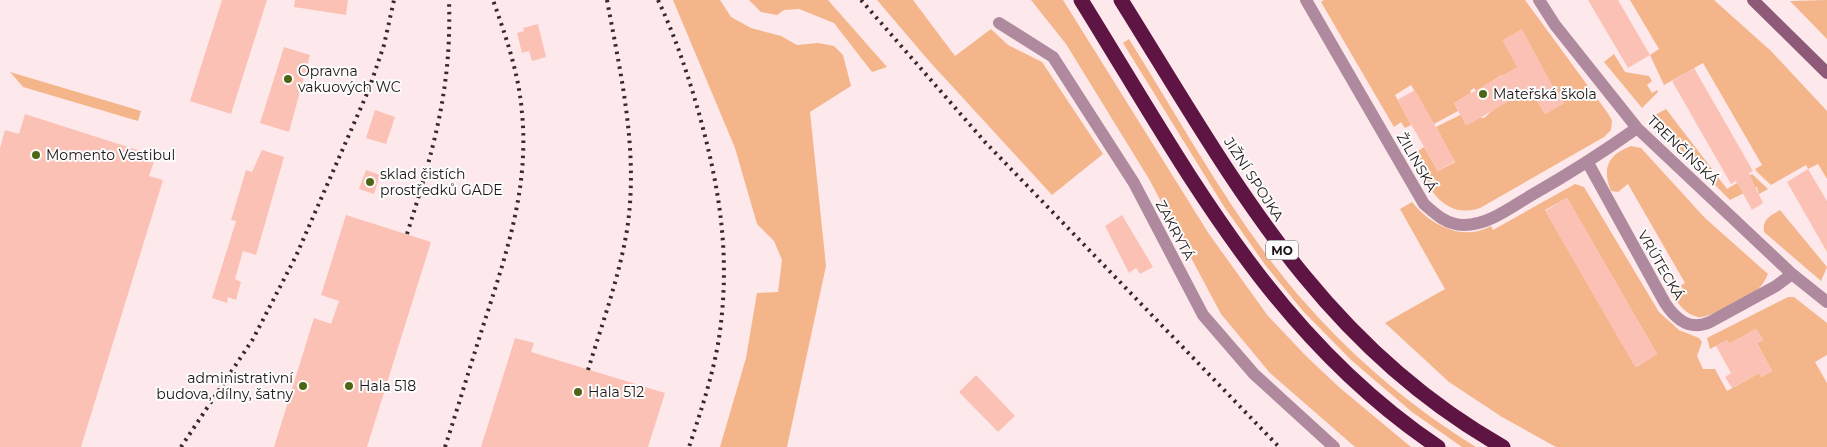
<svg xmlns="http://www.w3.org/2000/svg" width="1827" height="447" viewBox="0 0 1827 447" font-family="Montserrat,sans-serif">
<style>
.green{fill:#f4b58a;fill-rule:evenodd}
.building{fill:#fbc1b4}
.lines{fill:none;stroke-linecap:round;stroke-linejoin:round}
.street{stroke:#af8a9e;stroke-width:12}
.secondary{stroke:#8e5a77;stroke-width:12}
.highway{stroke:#5e1544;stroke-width:15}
.rail{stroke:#352a2b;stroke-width:4;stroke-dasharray:2.5 5;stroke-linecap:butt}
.poi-dot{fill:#4d6515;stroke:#fcfcfc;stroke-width:2}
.labels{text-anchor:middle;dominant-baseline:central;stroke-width:4;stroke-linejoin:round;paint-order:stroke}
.shield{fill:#fcfcfc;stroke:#615a5a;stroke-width:1}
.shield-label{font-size:12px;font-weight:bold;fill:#1e1415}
.poi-label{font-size:14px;fill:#1e1415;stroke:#fcfcfc;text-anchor:start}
.street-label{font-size:14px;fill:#1e1415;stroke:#fcfcfc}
</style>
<rect width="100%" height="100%" fill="#fde9eb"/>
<path class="green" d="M673,0H720L731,17L751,28L781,36L797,45L818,43L834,46L843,55L851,86L810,112L826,266L787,447H720L746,358L757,293L778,292L782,260L774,241L757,224L735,148Z
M749,0H828L887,67L872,72L834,23L799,9L784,10L777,15L761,12Z
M877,0H913L955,56L991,29L1008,45L1042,62L1103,154L1052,195L929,61Z
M1031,0H1063L1209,234L1268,316L1306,356L1340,388L1411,447H1355L1270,373L1221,314L1149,179L1066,44Z
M1324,0H1525L1607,112L1612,120L1611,130L1604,137L1480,208C1444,220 1429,188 1414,162L1422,157L1418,151L1424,147L1438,171L1455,162L1436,127L1460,115L1484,118L1526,81L1545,114L1564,103L1558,92L1556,93L1522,30L1521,73L1502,75L1476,91L1474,88L1470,91L1471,93L1454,103L1458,111L1434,124L1411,85L1395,95L1411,125L1405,128L1401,122L1394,127L1321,2Z
M1630,0H1714L1771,51L1827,111V179L1818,164L1808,169L1806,165L1771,185L1757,172L1755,169L1762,165L1703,63L1664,85L1650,55L1659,49Z
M1827,0V39L1790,1Z
M1129,39C1185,128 1238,228 1308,306C1357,361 1414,409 1476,447H1462L1412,412L1351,360L1303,311L1266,266L1223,205L1123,43Z
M1614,54L1625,72L1649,76L1652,81L1647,85L1652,93L1657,90L1658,92L1642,108L1604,62Z
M10,72L141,111L138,121L23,87Z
M1666,109L1712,169L1705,176L1651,117Z
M1631,146L1641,148L1705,218L1768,274C1765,280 1763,285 1757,290C1748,297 1709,319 1698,317C1686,315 1679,304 1672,295L1674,290L1685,283L1628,184L1618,192L1611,191C1602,169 1607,155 1631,146Z
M1714,172L1727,189L1752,174L1768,189L1759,194L1757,187L1754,188L1730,200L1709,179Z
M1575,184L1584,187L1659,312L1679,330L1699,338L1702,342L1697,356L1703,369H1715L1727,391L1759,373L1761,377L1772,371L1757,343L1763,340L1756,329L1729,344L1727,340L1710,349L1707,338L1788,297H1794L1827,323V355L1815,362L1827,383V447H1556L1502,417L1449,382L1385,323L1445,289L1400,209L1412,202C1430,225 1463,242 1491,226L1493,230ZM1567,198L1657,354L1636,367L1545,210Z
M1780,210L1827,267L1821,281L1764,232C1762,219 1770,216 1780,210Z"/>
<path class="building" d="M222,0H267L231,114L190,101Z
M295,0H348L346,15L294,7Z
M1588,0H1618L1650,55L1628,68Z
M538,24L546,57L532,61L529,51L522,53L517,33L524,31L523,28Z
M1522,29L1556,93L1557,92L1564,103L1545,114L1530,89L1466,126L1454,103L1517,67L1502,40Z
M284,47L310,55L289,132L260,123Z
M1694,68L1753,171L1749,173L1763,203L1752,210L1736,181L1731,184L1672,81Z
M1415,90L1455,161L1438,171L1397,100Z
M375,110L395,117L386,144L366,138Z
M25,114L156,156L149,176L163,180L81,447H0V148L5,130L19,134Z
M262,150L284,157L256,255L243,251L235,279L241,282L236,300L228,297L227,303L212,298L236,221L231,220L246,170L252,172Z
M1808,169L1827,201V252L1787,182Z
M366,170L380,175L374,194L359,189Z
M1567,198L1657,354L1635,367L1545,211Z
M346,215L431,242L367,447H274L314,318L331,324L339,301L321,295Z
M1122,215L1153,267L1140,274L1136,268L1129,273L1105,226Z
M1756,329L1763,340L1757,343L1772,371L1761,377L1759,373L1732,388L1725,377L1731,373L1716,346L1727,340L1729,344Z
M515,338L534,343L531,352L665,393L648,447H481Z
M976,375L1015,416L998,432L959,392Z"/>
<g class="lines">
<path class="street" d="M1306,0L1424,204C1435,214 1447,225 1464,225C1488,225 1510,208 1530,196C1567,175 1602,153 1637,128
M1539,0L1555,25L1637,128L1792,274L1827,302
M999,23L1053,57L1134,183L1203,315L1254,374L1334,447
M1588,163L1665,303C1676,320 1690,331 1710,322L1776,286L1792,274"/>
<path class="secondary" d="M1753,0L1827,73"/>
<path class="highway" d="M1081,0C1185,167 1270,334 1438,447
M1121,0C1230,174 1317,342 1503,447"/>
<path class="rail" d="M658,0C675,36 687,72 698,110C720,188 731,257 719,338C713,375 701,411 689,447
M861,0L985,142L1279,447
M407,234C433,151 452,89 449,0
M588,370C602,324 619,278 627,230C639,152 621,76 607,0
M181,447L253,339L296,256L369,89L384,45L394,0
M445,447C459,404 472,360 486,317C508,249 529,185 522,113C519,74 506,37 493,0"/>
</g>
<g class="poi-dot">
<circle cx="288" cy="79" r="5"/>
<circle cx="1483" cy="94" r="5"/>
<circle cx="36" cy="155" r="5"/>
<circle cx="370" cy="182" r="5"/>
<circle cx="303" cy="386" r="5"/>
<circle cx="349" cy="386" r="5"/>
<circle cx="578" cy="392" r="5"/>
</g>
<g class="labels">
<rect class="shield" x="1266" y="240.5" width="32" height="19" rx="4"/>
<g class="shield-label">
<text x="1282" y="250">MO</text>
</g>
<g class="poi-label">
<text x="298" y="71">Opravna<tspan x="298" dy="16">vakuových WC</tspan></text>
<text x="1493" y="94">Mateřská škola</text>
<text x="46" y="155">Momento Vestibul</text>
<text x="380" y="174">sklad čistích<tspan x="380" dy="16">prostředků GADE</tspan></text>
<text x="293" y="378" text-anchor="end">administrativní<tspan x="293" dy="16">budova, dílny, šatny</tspan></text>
<text x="359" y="386">Hala 518</text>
<text x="588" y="392">Hala 512</text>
</g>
<g class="street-label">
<text transform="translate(1683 150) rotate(44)">TRENČÍNSKÁ</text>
<text transform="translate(1417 162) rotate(60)">ŽILINSKÁ</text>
<text transform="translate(1254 179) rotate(57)">JIŽNÍ SPOJKA</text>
<text transform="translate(1175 230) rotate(62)">ZAKRYTÁ</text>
<text transform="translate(1661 265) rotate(60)">VRÚTECKÁ</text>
</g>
</g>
</svg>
